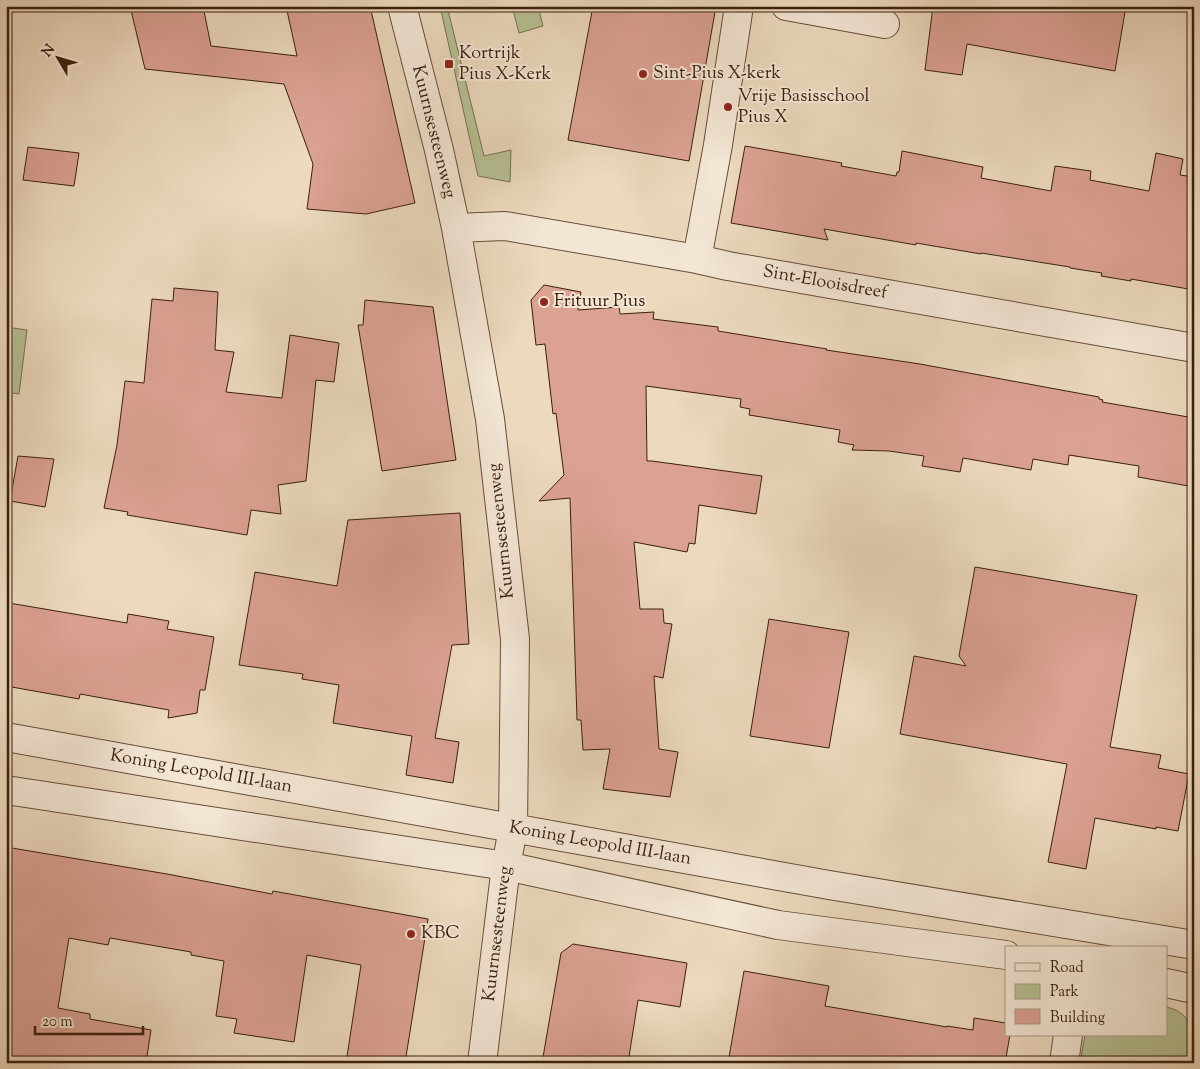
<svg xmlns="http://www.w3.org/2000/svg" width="1200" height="1069" viewBox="0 0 1200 1069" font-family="'Sorts Mill Goudy',serif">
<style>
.green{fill:#b6c093;stroke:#787051}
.building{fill:#dba193;stroke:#3b200f}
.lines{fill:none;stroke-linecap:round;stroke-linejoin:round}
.minor-casing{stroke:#674e3b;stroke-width:30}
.minor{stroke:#f3e6d5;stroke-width:28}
.poi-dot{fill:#8f2418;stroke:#f3e6d5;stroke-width:2}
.labels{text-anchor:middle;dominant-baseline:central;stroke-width:4;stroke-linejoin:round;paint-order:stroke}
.poi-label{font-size:18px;fill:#3b200f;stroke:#f3e6d5;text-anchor:start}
.street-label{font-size:18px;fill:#3b200f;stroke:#f3e6d5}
</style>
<rect width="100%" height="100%" fill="#ecd9be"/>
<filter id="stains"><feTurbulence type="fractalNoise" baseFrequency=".004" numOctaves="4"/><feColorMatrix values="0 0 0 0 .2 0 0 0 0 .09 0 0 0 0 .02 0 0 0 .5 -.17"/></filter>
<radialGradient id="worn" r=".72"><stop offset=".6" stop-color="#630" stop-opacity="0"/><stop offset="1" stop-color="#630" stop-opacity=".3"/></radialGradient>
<path class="green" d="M440,6H447L484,156L511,150L510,182L478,176Z
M512,6H538L543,26L519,33Z
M6,327L27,330L19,394L6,392Z
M1166,1007C1181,1010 1190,1018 1192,1035C1192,1043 1188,1054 1186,1063H1080L1085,1035H1166Z"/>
<path class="building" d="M130,6H203L211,46L297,56L286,6H370L415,203L366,214L307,209L313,164L284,84L145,69Z
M593,6H716L689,161L568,140Z
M933,6H1126L1115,71L967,44L962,75L925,70Z
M745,146L842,163L841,166L896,176L897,172H899L902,151L983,167L981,178L1051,191L1055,166L1091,171L1090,180L1149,191L1156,153L1183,159L1180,175L1194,177V290L1131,279V281L1101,276L1102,273L1070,268V267L981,253V254L916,243V245L824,229L828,240L731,223Z
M28,147L79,153L74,186L23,180Z
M544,285L581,292L578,310L619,307L620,314L654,312L653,319L718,327V331L827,349L826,350L920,364L1099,397V399L1103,400L1102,402L1194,418V487L1138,477L1139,466L1069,455L1068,465L1033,459L1031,470L963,458L960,472L922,466L924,456L889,451L852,450L854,445L838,442L840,430L749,415L750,409L740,407L741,399L646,386L647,461H652L762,476L756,514L699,505L695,544L689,543L687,552L634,542L640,609H663L664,623L672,624L663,678L654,676L659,749L678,752L670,797L603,789L610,749L583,750L581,720H577L570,498L539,501L564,475L556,413L553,414L545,344L536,345L531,300Z
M174,288L218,292L215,350L234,352L226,392L282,398L290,335L339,343L334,382L316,380L306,481L278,485L281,514L251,510L247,535L127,515L128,512L104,508L117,445L125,381L144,383L152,299L173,301Z
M365,300L433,307L456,460L382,471L358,325H363Z
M18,456L54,459L45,507L10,501Z
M460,513L469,644L452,645L435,738L459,742L453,783L406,775L412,736L333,723L339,685L302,679L303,674L239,665L255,572L337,586L348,520Z
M975,567L1137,595L1110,747L1161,755L1158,768L1189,774L1178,831L1156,827V829L1095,818L1086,869L1048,862L1067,764L900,734L914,656L966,666L959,656Z
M9,603L127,623L128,614L169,621L167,629L214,637L205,690H200L197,713L168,718L169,710L80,694L79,699L6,686V619Z
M769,619L849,632L829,748L750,736Z
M6,847L167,874L272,894L273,891L428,919L405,1063H346L361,965L307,955L294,1042L234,1033L237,1019L216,1016L224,961L191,955V952L110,938L108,945L69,938L58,1008L90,1014V1019L151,1030L146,1063H6Z
M573,944L687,963L680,1007L638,1000L628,1063H542L561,953Z
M744,971L829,986L825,1006L947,1027V1026L973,1030L974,1018L1006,1023V1035H1010L1005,1063H728Z"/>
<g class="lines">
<defs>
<path id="minor" d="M402,6L439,150L456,228L490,419L515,639L513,829L506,866L482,1063
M786,6L885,24
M456,228L505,226L697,259L728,266L1194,348
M697,259L718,145L739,6
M6,737L829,885L1194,945
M6,790L506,866L778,925L1006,955
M1166,983L1194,989
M1064,1063L1068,1035"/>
</defs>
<use href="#minor" class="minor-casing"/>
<use href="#minor" class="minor"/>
</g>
<g class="poi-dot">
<rect x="444" y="59" width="10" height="10" rx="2.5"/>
<circle cx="643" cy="74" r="5"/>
<circle cx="728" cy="107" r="5"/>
<circle cx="544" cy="302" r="5"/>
<circle cx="411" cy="934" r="5"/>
</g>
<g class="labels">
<g class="poi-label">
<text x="459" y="54">Kortrijk<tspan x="459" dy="21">Pius X-Kerk</tspan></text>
<text x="653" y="74">Sint-Pius X-kerk</text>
<text x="738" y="97">Vrije Basisschool<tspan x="738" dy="21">Pius X</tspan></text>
<text x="554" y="302">Frituur Pius</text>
<text x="421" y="934">KBC</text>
</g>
<g class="street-label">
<text transform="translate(433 132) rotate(76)">Kuurnsesteenweg</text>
<text transform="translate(825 283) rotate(10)">Sint-Elooisdreef</text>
<text transform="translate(502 531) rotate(-96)">Kuurnsesteenweg</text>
<text transform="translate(201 772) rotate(10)">Koning Leopold III-laan</text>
<text transform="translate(600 844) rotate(10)">Koning Leopold III-laan</text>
<text transform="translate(498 934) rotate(-83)">Kuurnsesteenweg</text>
</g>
</g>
<rect width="1200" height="1069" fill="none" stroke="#ecd9be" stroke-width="25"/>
<rect x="8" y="8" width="1185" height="1054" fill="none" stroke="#3b200f" stroke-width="2.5"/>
<rect x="12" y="12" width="1175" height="1044" fill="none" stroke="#3b200f"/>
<rect x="1005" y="946" width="162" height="90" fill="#f3e6d5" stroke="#a99786"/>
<rect x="1015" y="963" width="25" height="8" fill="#f3e6d5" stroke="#a99786"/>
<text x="1050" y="972" font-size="15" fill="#3b200f">Road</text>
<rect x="1015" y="984" width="25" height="15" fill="#b6c093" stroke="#a99786"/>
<text x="1050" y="996" font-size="15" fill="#3b200f">Park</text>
<rect x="1015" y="1009" width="25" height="15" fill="#dba193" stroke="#a99786"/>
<text x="1050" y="1022" font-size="15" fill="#3b200f">Building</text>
<g transform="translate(58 58) rotate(308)" stroke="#f3e6d5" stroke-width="4" paint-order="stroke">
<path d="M0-4L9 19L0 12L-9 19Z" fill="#3b200f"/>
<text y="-8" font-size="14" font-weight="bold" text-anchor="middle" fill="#3b200f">N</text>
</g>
<path d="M35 1026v8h108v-8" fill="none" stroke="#3b200f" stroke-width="2.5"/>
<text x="42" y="1026" font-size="15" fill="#3b200f" stroke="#f3e6d5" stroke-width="4" paint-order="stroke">20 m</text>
<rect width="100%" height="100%" filter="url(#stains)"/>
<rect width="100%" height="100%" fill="url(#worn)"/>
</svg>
